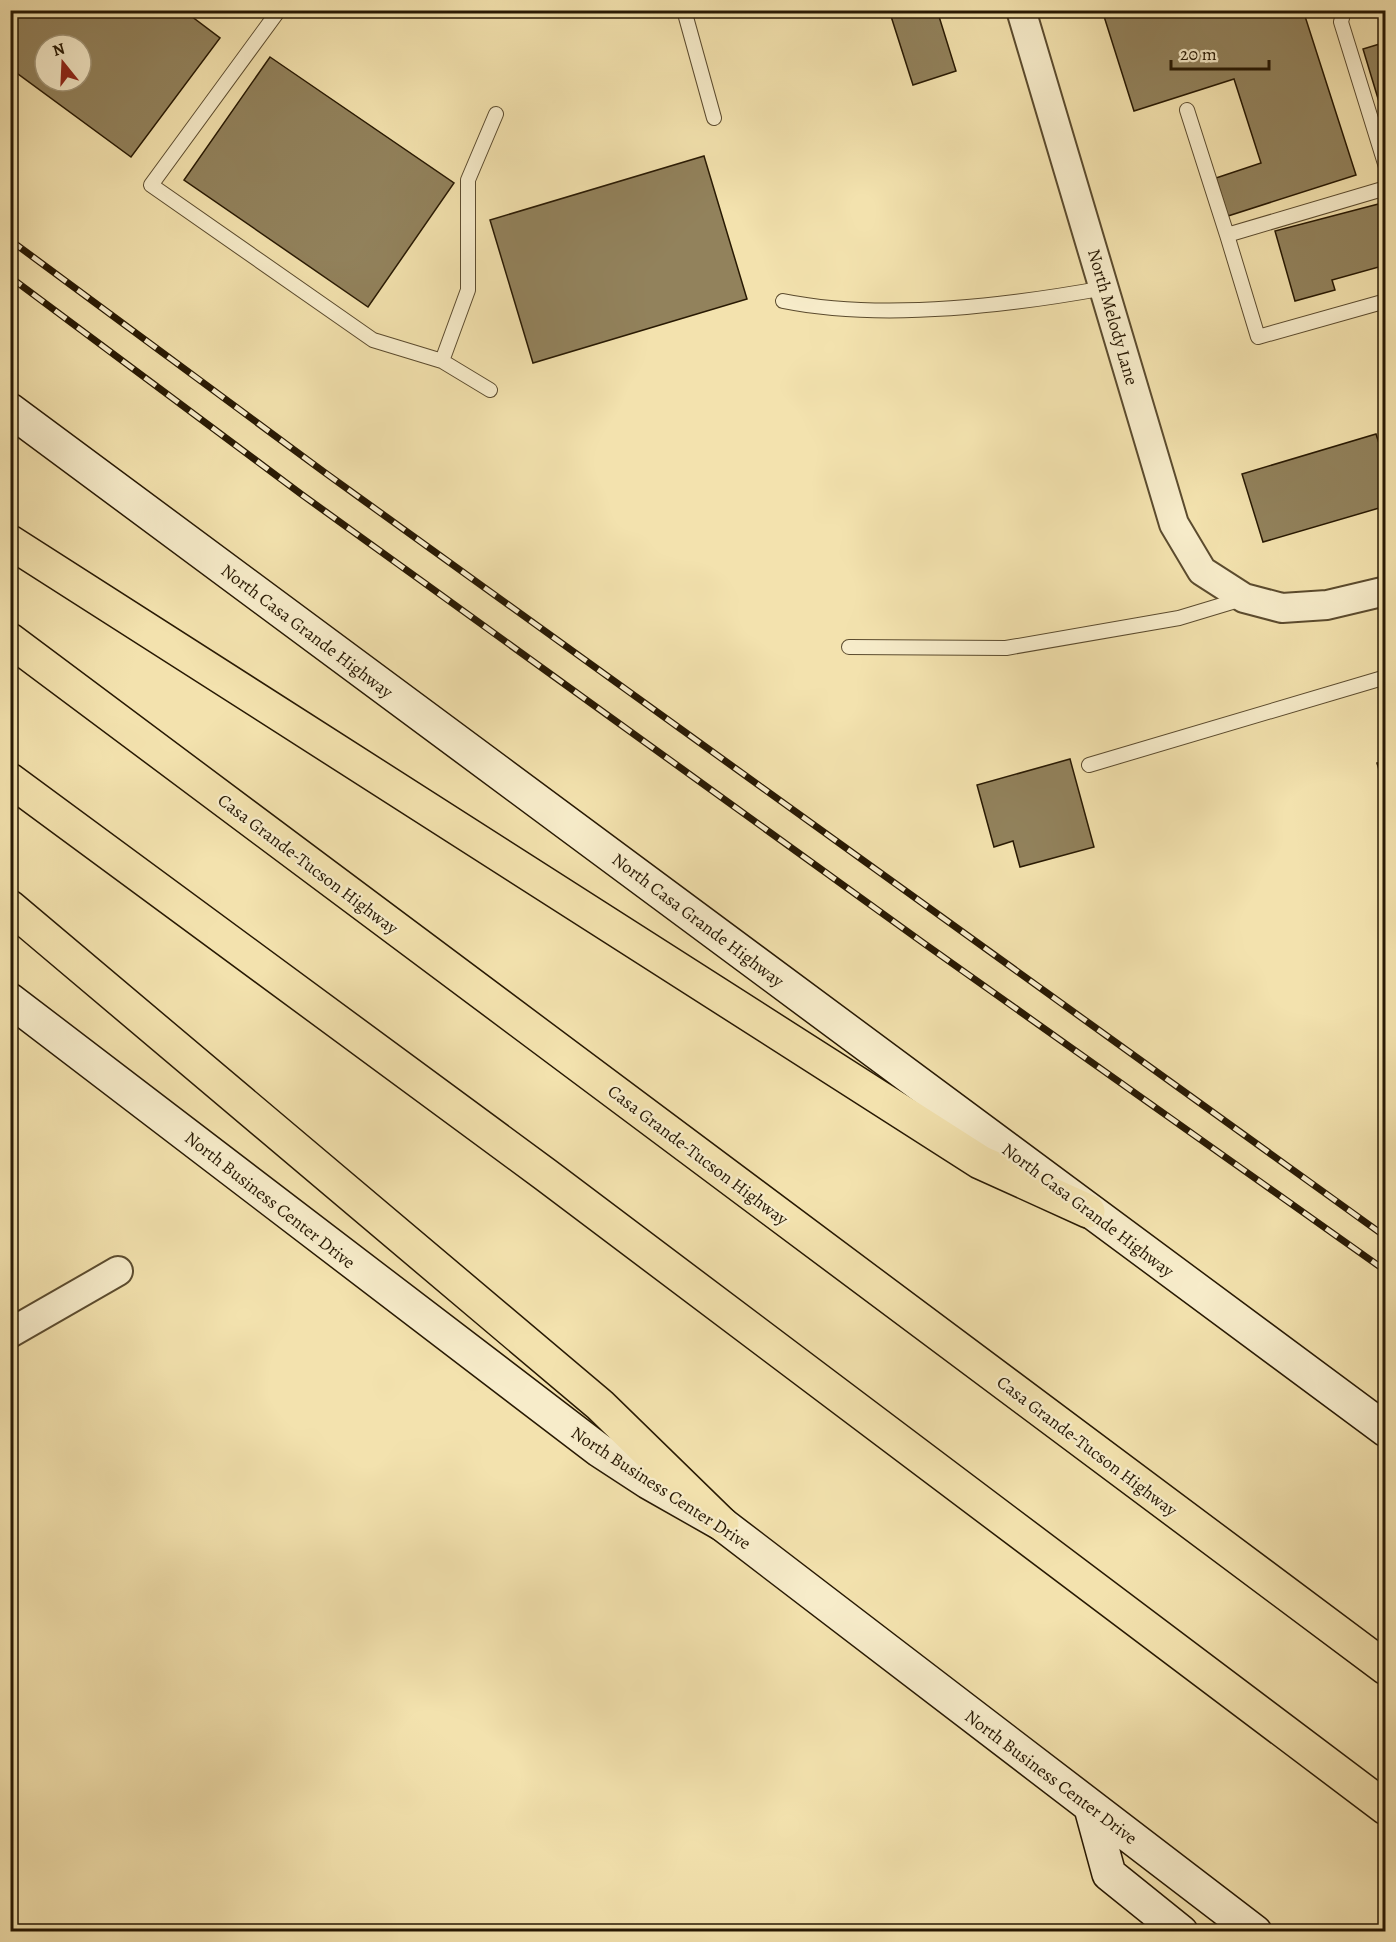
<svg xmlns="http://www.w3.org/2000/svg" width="1396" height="1942" viewBox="0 0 1396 1942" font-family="Alegreya,serif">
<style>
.building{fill:#92825c;stroke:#281903;stroke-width:1.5;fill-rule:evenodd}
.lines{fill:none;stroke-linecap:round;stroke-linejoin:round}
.lane-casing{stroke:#5b4b2e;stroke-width:16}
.street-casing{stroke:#5b4b2e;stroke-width:32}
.secondary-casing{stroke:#281903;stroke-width:36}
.highway-casing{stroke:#281903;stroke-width:36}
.lane{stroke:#f7ecca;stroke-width:14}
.street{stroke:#f7ecca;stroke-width:28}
.secondary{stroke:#f7ecca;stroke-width:33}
.highway{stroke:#f3e2ae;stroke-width:33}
.rail-casing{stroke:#281903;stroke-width:7}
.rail{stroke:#f7ecca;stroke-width:4.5;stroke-dasharray:14;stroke-linecap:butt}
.labels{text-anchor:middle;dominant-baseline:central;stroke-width:4.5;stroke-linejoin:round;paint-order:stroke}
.street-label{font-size:18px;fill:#281903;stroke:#f7ecca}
</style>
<rect width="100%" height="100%" fill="#f3e2ae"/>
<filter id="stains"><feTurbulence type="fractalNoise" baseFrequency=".00333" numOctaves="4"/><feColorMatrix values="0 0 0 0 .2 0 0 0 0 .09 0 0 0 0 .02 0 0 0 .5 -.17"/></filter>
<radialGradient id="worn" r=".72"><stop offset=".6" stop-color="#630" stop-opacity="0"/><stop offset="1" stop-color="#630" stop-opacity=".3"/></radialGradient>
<path class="building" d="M20,10H183L220,38L131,157L10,68V23ZM45,45H81V81H45Z
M889,10H937L956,71L913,85Z
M1102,10H1303L1356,175L1228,216L1216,178L1261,163L1234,79L1134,111Z
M1386,42V125L1363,49Z
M270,57L454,183L368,307L184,180Z
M704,156L747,299L533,363L490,220Z
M1386,202V265L1332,280L1335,290L1295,301L1275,231Z
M1376,434L1386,465V506L1263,542L1242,474Z
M1070,759L1094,847L1020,867L1013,841L994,847L977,785Z
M1386,761V793L1377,763Z"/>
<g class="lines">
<defs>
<path id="lane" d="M279,10L151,185L373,340L442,361L490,390
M684,10L714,118
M1344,10L1341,22L1386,167
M1187,110L1227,235L1386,188
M1227,235L1258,337L1386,301
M783,301C882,321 1006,306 1105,288
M442,361L468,290V180L496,114
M849,647L1006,648L1179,618L1242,599
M1089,765L1386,677"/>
<path id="street" d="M1021,10L1174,524L1202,571L1244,598L1282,608L1327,605L1386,591
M10,1333L118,1271"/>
<path id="secondary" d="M10,410L1386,1430
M10,1000L599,1450L648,1482L722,1524L1255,1932
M1091,1808L1109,1874L1181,1932"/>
<path id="highway" d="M10,542L980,1162L1088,1211
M10,640L1386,1668
M10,780L546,1175L1386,1808
M10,907L600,1405L722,1524"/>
</defs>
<use href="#lane" class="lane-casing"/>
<use href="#street" class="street-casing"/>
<use href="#secondary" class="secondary-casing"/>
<use href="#highway" class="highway-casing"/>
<use href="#lane" class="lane"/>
<use href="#street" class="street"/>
<use href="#secondary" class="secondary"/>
<use href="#highway" class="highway"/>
<defs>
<path id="rail" d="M10,240L324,472L1386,1237
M10,277L301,494L922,942L1386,1271"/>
</defs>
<use href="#rail" class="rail-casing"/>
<use href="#rail" class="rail"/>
</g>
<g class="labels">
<g class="street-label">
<text transform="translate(1113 317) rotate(74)">North Melody Lane</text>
<text transform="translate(307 631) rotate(37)">North Casa Grande Highway</text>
<text transform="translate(308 864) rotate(37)">Casa Grande-Tucson Highway</text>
<text transform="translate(698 920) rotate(37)">North Casa Grande Highway</text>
<text transform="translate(698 1155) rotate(37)">Casa Grande-Tucson Highway</text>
<text transform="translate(270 1200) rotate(38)">North Business Center Drive</text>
<text transform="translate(1088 1210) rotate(37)">North Casa Grande Highway</text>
<text transform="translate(1087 1446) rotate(37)">Casa Grande-Tucson Highway</text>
<text transform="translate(661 1488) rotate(33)">North Business Center Drive</text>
<text transform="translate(1051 1777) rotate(37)">North Business Center Drive</text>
</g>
</g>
<rect width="1396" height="1942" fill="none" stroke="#f3e2ae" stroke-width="36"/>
<rect x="12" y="12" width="1372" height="1918" fill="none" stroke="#281903" stroke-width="3"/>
<rect x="18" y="18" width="1360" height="1906" fill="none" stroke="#281903" stroke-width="1.5"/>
<g transform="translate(63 63) rotate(342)"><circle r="28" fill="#f7ecca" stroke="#a4987a" stroke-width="1.5"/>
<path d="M0-4.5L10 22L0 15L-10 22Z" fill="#8f2418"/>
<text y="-9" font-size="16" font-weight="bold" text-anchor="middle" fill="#281903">N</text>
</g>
<path d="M1171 60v9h98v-9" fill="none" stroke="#281903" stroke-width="3"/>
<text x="1180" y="60" font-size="18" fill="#281903" stroke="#f7ecca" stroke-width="4.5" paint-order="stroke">20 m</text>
<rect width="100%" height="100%" filter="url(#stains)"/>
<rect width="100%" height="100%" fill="url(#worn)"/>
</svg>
